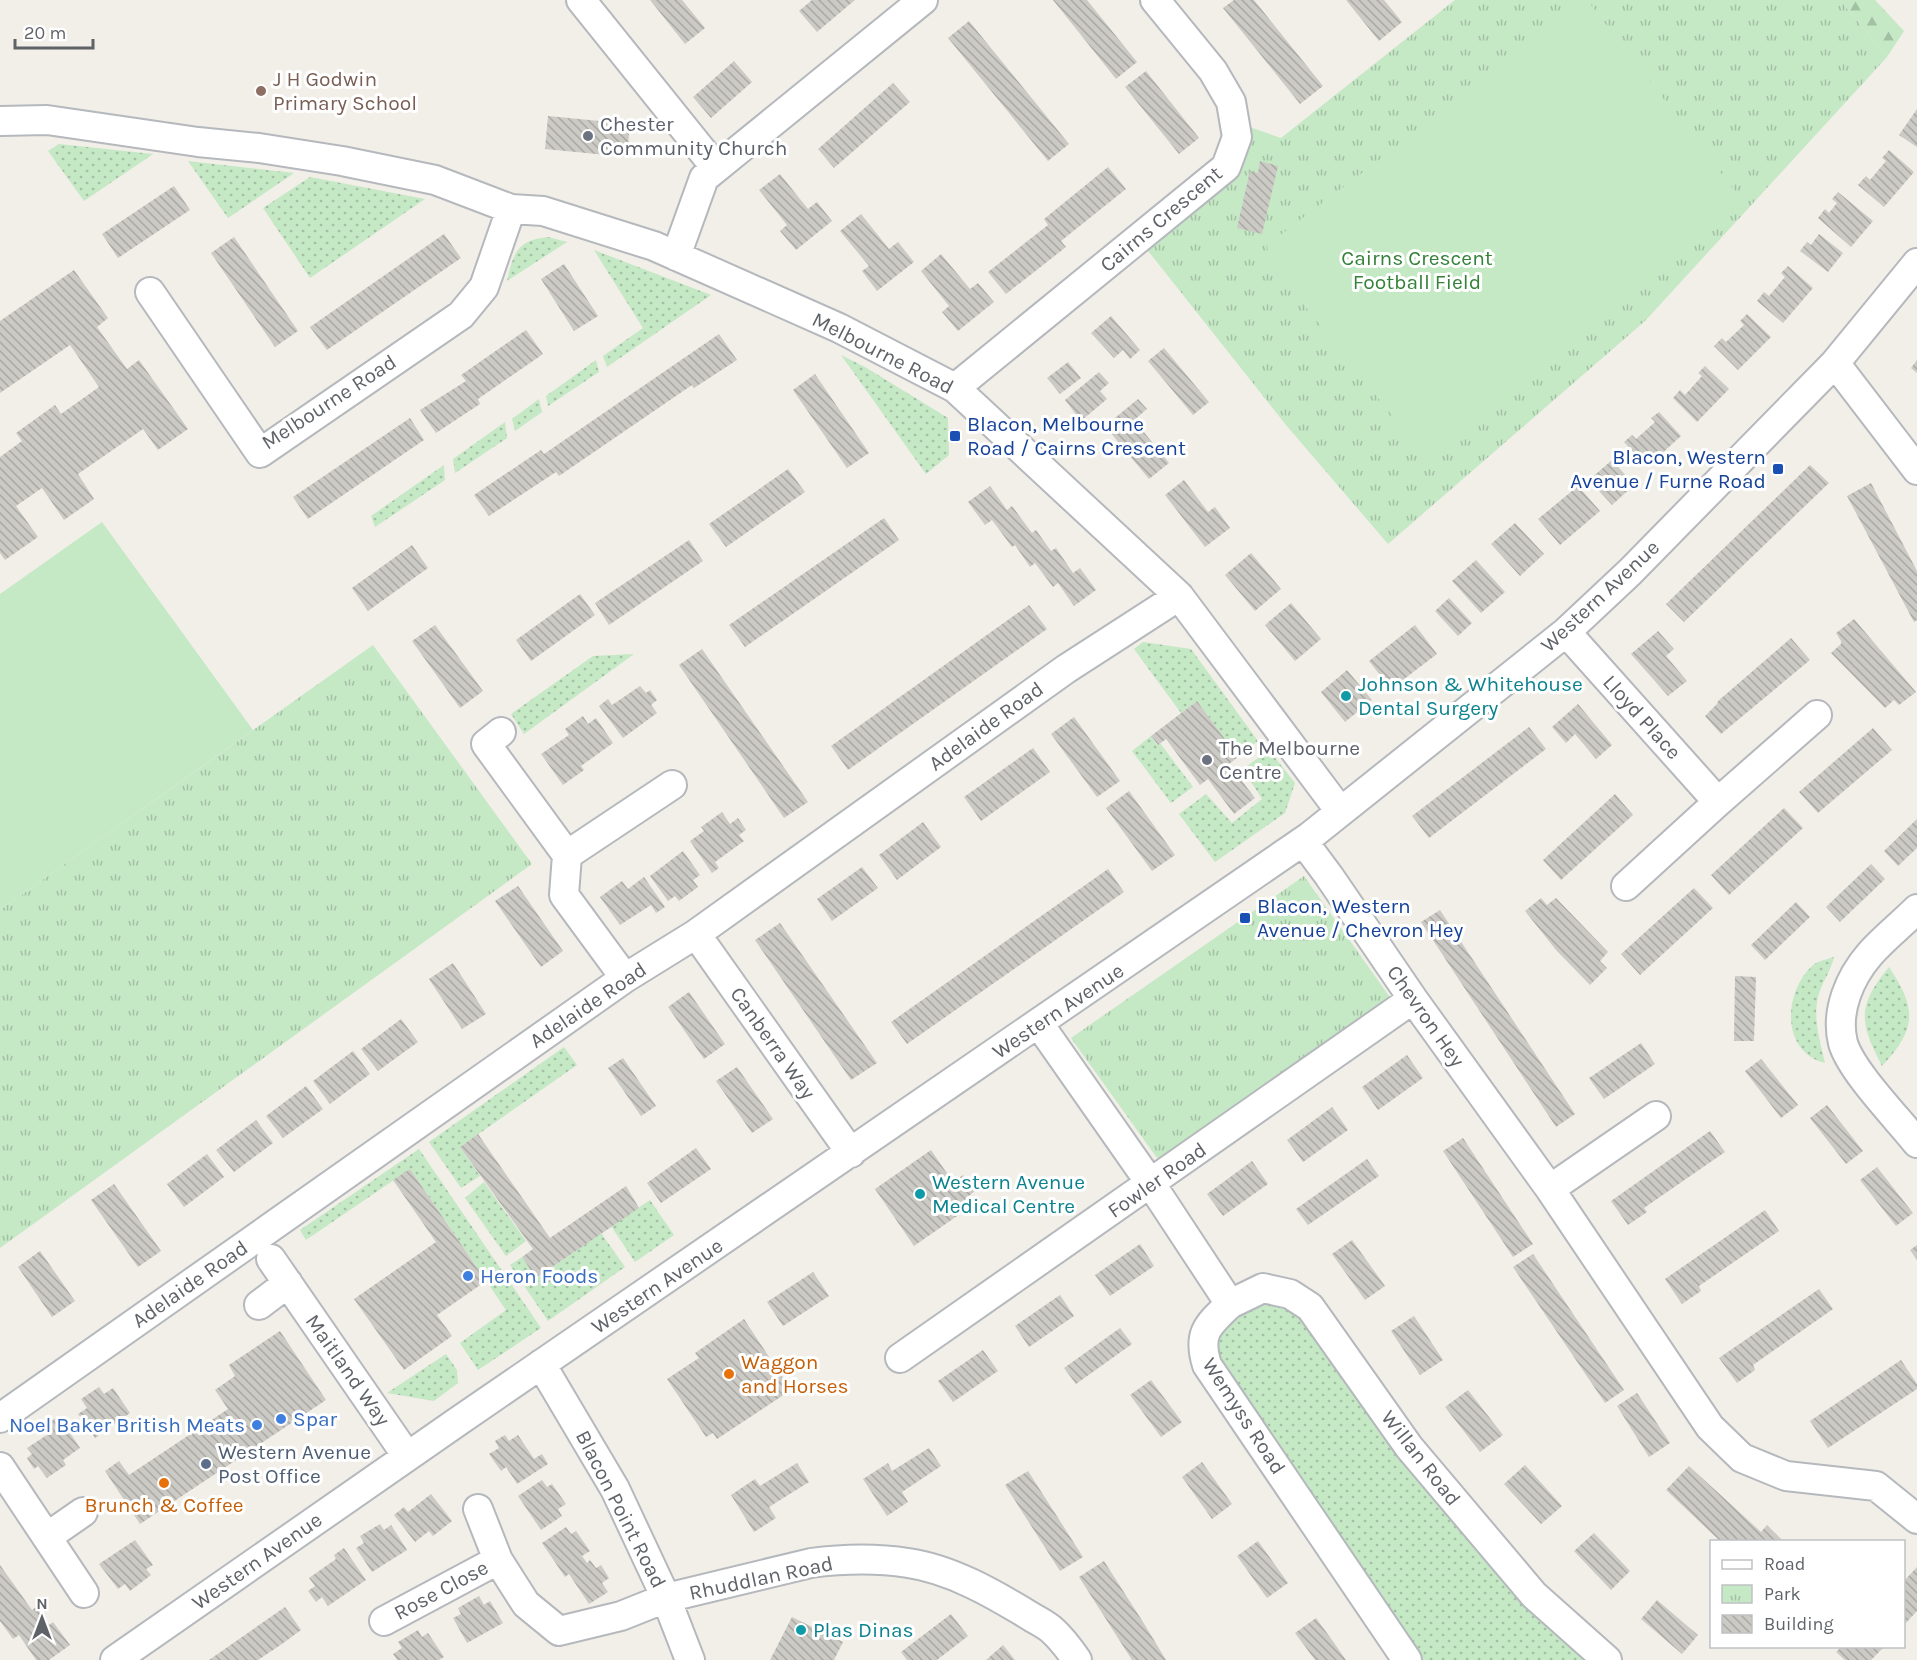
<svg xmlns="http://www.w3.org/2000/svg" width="1917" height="1660" viewBox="0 0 1917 1660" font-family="Karla,sans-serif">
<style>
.grass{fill:url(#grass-dots)}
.forest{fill:url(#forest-firs)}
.park{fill:url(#park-tufts)}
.garden{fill:#c5e8c5}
.building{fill:url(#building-back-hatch)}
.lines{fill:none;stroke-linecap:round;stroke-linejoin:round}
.minor-casing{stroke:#b5b8bc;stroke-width:32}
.minor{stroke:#fff;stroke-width:28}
.education-dot{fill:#8d6e63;stroke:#fff;stroke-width:2}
.worship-dot{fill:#6b7280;stroke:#fff;stroke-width:2}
.transit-dot{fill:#1a4fb4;stroke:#fff;stroke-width:2}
.culture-dot{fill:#0f9aa8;stroke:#fff;stroke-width:2}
.shop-dot{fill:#3f7fe0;stroke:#fff;stroke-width:2}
.food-dot{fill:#e8710a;stroke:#fff;stroke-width:2}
.service-dot{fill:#5c6f8a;stroke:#fff;stroke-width:2}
.labels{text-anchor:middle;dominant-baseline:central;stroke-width:6;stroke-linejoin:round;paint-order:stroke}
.education-label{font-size:21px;fill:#785e54;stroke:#fff;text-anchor:start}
.worship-label{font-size:21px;fill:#5b616d;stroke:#fff;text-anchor:start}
.street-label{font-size:21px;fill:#5f6368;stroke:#fff}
.park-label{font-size:21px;fill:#348238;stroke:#fff}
.transit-label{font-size:21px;fill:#164399;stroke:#fff;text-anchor:start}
.culture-label{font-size:21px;fill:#0d838f;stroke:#fff;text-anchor:start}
.shop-label{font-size:21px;fill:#366cbe;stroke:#fff;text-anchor:start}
.food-label{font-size:21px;fill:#c56008;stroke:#fff;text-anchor:start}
.service-label{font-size:21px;fill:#4e5e75;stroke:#fff;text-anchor:start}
</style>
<defs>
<pattern id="grass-dots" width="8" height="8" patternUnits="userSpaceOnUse" patternTransform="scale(1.5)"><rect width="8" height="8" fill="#c5e8c5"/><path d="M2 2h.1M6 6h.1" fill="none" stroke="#a3c0a4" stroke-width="1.8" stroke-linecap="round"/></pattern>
<pattern id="forest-firs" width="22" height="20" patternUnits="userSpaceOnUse" patternTransform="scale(1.5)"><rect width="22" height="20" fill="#c5e8c5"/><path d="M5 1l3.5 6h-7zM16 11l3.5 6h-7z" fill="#a3c0a4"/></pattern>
<pattern id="park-tufts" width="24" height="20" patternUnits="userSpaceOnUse" patternTransform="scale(1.5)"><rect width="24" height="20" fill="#c5e8c5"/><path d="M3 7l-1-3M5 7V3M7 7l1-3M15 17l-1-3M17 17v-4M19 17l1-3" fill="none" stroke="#a3c0a4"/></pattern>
<pattern id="building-back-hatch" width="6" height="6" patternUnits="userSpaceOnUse" patternTransform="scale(1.5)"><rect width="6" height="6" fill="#cccac5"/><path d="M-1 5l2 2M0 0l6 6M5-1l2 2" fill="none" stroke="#a9a8a4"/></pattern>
</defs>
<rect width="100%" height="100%" fill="#f1efe8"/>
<path class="grass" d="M59,144L153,154L84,201L48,151Z
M188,161L294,173L228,218Z
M310,177L425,199L310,278L263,208Z
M548,237L567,242L507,281C513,254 517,240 548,237Z
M594,250L711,295L607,367L603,356L643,328Z
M841,355L865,367L948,418L949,455L926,474Z
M596,360L599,372L548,406L546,396Z
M539,399L542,412L515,431L512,419Z
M505,422L507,438L455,473L453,459Z
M444,465L445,480L375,527L371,516Z
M1143,642L1191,649L1258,741L1238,757L1197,701L1181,713L1134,649Z
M634,654L524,734L511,714L593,656Z
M1151,736L1157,745L1160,743L1193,787L1171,803L1132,751Z
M1269,750L1295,783L1285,813L1215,862L1179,814L1206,794L1232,823L1262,799L1243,769Z
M1834,957C1831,971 1821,984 1818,997C1813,1020 1820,1041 1825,1063C1781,1052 1783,993 1812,966C1817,961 1828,959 1834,957Z
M1889,967C1917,1009 1917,1029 1882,1066C1859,1022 1857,1006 1889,967Z
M564,1047L577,1065L460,1147L480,1176L461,1188L429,1142Z
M419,1149L541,1328L478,1370L460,1343L506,1310L410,1169L306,1240L300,1230Z
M484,1182L526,1241L506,1256L465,1198Z
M650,1200L674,1235L635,1262L611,1226Z
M601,1233L625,1267L548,1321L510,1265L522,1257L537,1278Z
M1274,1299L1297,1312L1592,1660H1421L1214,1361L1221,1330L1237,1318Z
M446,1354L457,1370L458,1383L434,1401L387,1393Z"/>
<path class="forest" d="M1840,0H1875L1904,31L1887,57Z"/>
<path class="park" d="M1455,0H1840L1887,57L1645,321L1388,544L1286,425L1141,242L1174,216L1241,124L1281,138Z
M373,645L532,864L0,1248V910Z
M1304,876L1394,1003L1172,1159L1157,1158L1071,1038Z"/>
<path class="garden" d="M1588,1L1744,203L1425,457L1269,261L1267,245Z
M102,522L253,730L0,910V594Z"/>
<path class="building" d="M650,0H682L705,28L685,44Z
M812,0H855L817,32L799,11Z
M1053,0H1087L1137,62L1116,79Z
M1234,0H1254L1323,86L1300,104L1223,8Z
M1346,0H1384L1402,22L1379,41Z
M969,21L1069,144L1048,161L948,38Z
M734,61L752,82L711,118L693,97Z
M1146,71L1199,138L1179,154L1125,87Z
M893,83L910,102L834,168L818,149Z
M1917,109V147L1899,135Z
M548,116L630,124L627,157L545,149Z
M1889,150L1914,172L1884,207L1858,185L1866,176L1870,180L1886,161L1882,158Z
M1260,161L1278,166L1262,234L1237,228L1250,171L1258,173Z
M1108,167L1126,189L1061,241L1066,247L1006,294L988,272L1048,225L1044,219Z
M780,174L808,209L817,202L832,221L796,250L780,231L787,225L759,190Z
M174,186L190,210L118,258L102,234Z
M1838,192L1873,221L1851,247L1818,218L1825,209L1829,213L1837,203L1832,199Z
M861,214L889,249L898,242L914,262L877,291L862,271L869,266L840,231Z
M444,234L461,258L327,350L310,327Z
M1819,234L1843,253L1828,272L1800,251L1807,242L1811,245Z
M234,237L298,331L275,347L211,253Z
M941,254L970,289L978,283L994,302L958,331L942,312L949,306L921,271Z
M564,264L598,316L574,331L541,279Z
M1788,266L1813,288L1783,323L1757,301L1764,292L1769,296L1785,277L1781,273Z
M74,270L108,318L97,327L127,369L139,360L188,429L158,450L143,429L78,474L94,499L64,520L42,488L16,506L38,537L5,560L0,553V457L22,441L16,433L55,405L61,414L99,387L70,345L0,393V321Z
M1747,314L1771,337L1738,370L1714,346L1722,338L1726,342L1744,325L1740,321Z
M1111,316L1140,350L1130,359L1123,350L1114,358L1091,333Z
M526,330L543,354L478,399L480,404L436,433L420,410L466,381L461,375Z
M719,334L737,360L694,388L692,385L559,476L556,472L489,516L474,495L541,450L544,454Z
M1164,348L1209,402L1193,415L1148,361Z
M1917,360V373L1911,368Z
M1068,362L1081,378L1060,394L1047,378Z
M1705,366L1729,389L1697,422L1673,398L1680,390L1685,395L1702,376L1698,373Z
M1099,372L1109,383L1100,391L1107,399L1081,421L1065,400Z
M815,374L869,453L847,468L793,390Z
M1138,399L1147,409L1134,420L1169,463L1149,479L1105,426Z
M1659,412L1681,436L1647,467L1624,442L1632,435L1636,439L1644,432L1655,422L1651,418Z
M410,418L424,440L308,519L293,497Z
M1612,460L1634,485L1612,505L1589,480Z
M1810,465L1829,483L1684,622L1666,604Z
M788,469L805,492L726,547L709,524Z
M1184,480L1208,512L1215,507L1230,528L1205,547L1165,495Z
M1871,483L1917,571V620L1914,622L1847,496Z
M990,486L1007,510L1012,506L1032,533L1036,530L1051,551L1056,548L1073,573L1080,568L1096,590L1074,606L1058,583L1053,587L1035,563L1030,567L1015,545L1012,547L992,520L985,525L968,502Z
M1578,486L1600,511L1560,545L1538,519Z
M884,518L899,540L745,647L729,625Z
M1515,523L1544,554L1520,576L1491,544Z
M689,540L703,561L609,625L595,603Z
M412,545L428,568L368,611L352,588Z
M1251,553L1281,589L1255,611L1225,575Z
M1476,560L1505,592L1481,613L1452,581Z
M580,594L595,615L531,661L516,640Z
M1449,598L1472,623L1458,636L1435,611Z
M1291,603L1321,639L1295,661L1265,625Z
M1029,605L1047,629L848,770L831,746Z
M1854,619L1916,692L1899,705L1894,700L1885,708L1831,653L1841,644V641L1836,633Z
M435,625L483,691L460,708L412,641Z
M1415,625L1437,654L1391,689L1369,661Z
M1658,631L1674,649L1666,656L1687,681L1668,696L1631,654Z
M1791,638L1810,660L1721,734L1705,716L1717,704L1718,701Z
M702,649L808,802L784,818L679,665Z
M1347,670L1372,700L1345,722L1321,692Z
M640,686L646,693L650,690L657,700L651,705L657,713L623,738L599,706L608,699L612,705Z
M1197,701L1238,757L1229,764L1255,798L1234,814L1208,779L1200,785L1166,739L1158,745L1151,736Z
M1578,704L1612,745L1596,759L1575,734L1566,743L1552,727Z
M583,716L588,724L596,718L613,743L581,766L584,770L563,785L541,754L569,735L565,729Z
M1074,717L1120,781L1097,797L1051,734Z
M1529,727L1546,749L1429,838L1412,816Z
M1873,728L1892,750L1818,813L1799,792Z
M1033,748L1050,772L981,821L964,797Z
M1129,791L1175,855L1152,871L1106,808Z
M1615,794L1633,815L1561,880L1543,860Z
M1784,808L1803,828L1729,895L1711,875Z
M722,812L730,824L738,818L746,830L739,835L744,841L715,862L719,868L712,873L690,841L704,831L701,827Z
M1917,819V848L1898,866L1884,851Z
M923,822L941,847L897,880L879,855Z
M683,851L700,875L693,880L698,887L679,901L675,896L668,901L650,876Z
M1871,864L1885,879L1840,922L1826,907Z
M862,867L878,888L832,921L817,899Z
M1108,869L1124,892L907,1044L891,1022Z
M644,877L665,907L656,913L651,905L620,925L600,897L622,881L628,889Z
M518,886L563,951L541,967L495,901Z
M1694,888L1713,908L1640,975L1621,954Z
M1541,898L1547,905L1556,898L1608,952L1600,961L1607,968L1590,985L1556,950L1525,911Z
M1796,902L1810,917L1765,960L1751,945Z
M1440,910L1575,1114L1556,1127L1421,922Z
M780,923L877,1063L851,1080L755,940Z
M453,963L486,1014L462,1029L429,979Z
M1735,976L1756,977L1754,1041H1734Z
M689,992L725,1044L704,1059L668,1007Z
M401,1019L418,1042L378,1071L361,1049Z
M1641,1043L1655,1064L1604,1099L1589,1078Z
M353,1051L370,1074L330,1104L313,1081Z
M1407,1055L1423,1078L1378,1110L1362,1087Z
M623,1058L656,1106L641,1116L608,1068Z
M1761,1059L1798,1105L1781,1118L1745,1071Z
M737,1067L773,1119L752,1133L716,1081Z
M306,1086L323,1109L283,1138L266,1116Z
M1827,1105L1863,1151L1846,1164L1810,1118Z
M1332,1107L1348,1130L1303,1162L1287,1140Z
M256,1120L273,1143L234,1172L216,1150Z
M1710,1131L1725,1152L1644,1208L1647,1212L1628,1225L1611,1201Z
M478,1134L550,1238L626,1186L639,1208L536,1278L522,1257L533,1249L460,1147Z
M1463,1138L1533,1244L1513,1257L1443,1151Z
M696,1148L711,1169L661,1203L647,1183Z
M931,1150L953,1182L963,1175L975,1191L965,1199L970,1207L914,1246L875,1189Z
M207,1154L224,1177L184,1207L167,1184Z
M1367,1159L1379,1176L1308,1225L1296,1209Z
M1252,1161L1268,1184L1223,1216L1207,1194Z
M1877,1167L1913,1213L1896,1226L1860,1180Z
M410,1169L486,1281L437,1315L452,1336L404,1370L354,1299L436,1242L393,1180Z
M114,1184L161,1251L138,1267L91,1200Z
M1765,1210L1779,1231L1699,1286L1701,1291L1682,1304L1665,1279Z
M1352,1240L1385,1286L1365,1300L1332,1254Z
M1140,1244L1154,1266L1110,1296L1095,1275Z
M1917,1245V1260L1910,1250Z
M40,1251L75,1301L52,1317L18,1267Z
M1533,1254L1624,1390L1605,1403L1513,1267Z
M813,1272L829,1296L783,1326L767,1302Z
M1819,1289L1833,1309L1753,1365L1755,1370L1737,1383L1719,1358Z
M1060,1295L1074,1316L1029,1347L1015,1326Z
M1414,1316L1443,1360L1420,1375L1391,1331Z
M744,1319L791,1390L717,1439L713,1433L706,1437L667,1379L699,1358L695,1353Z
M1120,1328L1132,1344L1076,1384L1064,1368Z
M280,1331L326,1400L140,1524L105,1471L119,1461L129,1475L228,1409L215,1390L235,1376L229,1365Z
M983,1350L998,1371L953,1402L938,1381Z
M1901,1360L1917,1384V1389L1828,1448L1810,1421Z
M1151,1380L1182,1422L1161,1437L1130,1395Z
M99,1387L104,1394L113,1388L130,1413L95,1438L78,1414L87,1408L81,1399Z
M1468,1390L1503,1435L1480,1452L1445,1407Z
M1637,1393L1670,1443L1649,1457L1617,1406Z
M59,1416L80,1448L63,1460L66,1465L47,1478L38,1466L34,1469L27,1458L32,1454L27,1448L53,1431L48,1423Z
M505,1435L509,1441L518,1435L534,1459L542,1454L548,1464L517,1484L506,1467L501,1471L489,1454L499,1448L495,1441Z
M929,1448L941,1466L902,1492L908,1502L887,1516L863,1479L888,1463L892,1471Z
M1202,1462L1232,1504L1212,1519L1182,1477Z
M797,1463L809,1482L769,1507L776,1518L754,1532L731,1495L755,1479L760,1486Z
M1525,1465L1562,1506L1541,1524L1504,1484Z
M1689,1466L1761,1532L1767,1525L1784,1542H1721L1666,1490Z
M1028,1471L1083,1557L1060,1571L1005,1485Z
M542,1480L547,1487L552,1484L566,1504L558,1509L562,1516L541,1530L518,1496Z
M431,1494L452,1521L433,1536L429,1531L415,1542L394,1515L404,1507L408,1512Z
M380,1524L384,1530L391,1525L407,1550L372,1572L356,1548L364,1543L360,1536Z
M566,1527L571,1534L576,1531L590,1551L582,1556L587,1563L590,1560L596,1568L601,1565L609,1578L602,1583L608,1592L589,1604L569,1574L565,1577L542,1543Z
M1594,1533L1630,1571L1611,1590L1574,1551Z
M135,1540L153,1565L146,1569L151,1575L130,1591L125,1584L118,1589L99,1564Z
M1258,1541L1288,1583L1267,1598L1237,1556Z
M344,1548L366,1580L328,1606L322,1597L316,1602L308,1591L315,1586L309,1578L336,1559L334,1555Z
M1104,1561L1143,1622L1166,1660H1132L1079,1577Z
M0,1565L32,1610L36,1607L49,1625L53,1622L70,1645L49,1660H36L19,1635L13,1639L0,1621Z
M1917,1567V1611L1904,1625V1581Z
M479,1596L484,1605L490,1601L503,1623L467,1643L453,1618L461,1614L458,1608Z
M1657,1600L1698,1635L1682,1654L1641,1619Z
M285,1607L301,1630L282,1644L258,1660H209Z
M951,1614L968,1636L937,1660H907L901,1652Z
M792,1617L843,1642L834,1660H770Z
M1316,1618L1332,1640L1346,1660H1315L1295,1633Z
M418,1630L422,1637L428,1633L444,1657L439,1660H397L393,1654L402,1648L398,1642Z
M1003,1645L1015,1660H986Z
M1841,1647H1884L1871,1660H1845L1836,1652Z"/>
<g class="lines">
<defs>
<path id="minor" d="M581,0L716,168
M0,121L47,120L198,142L259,148L342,161L435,180L511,209L543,211L654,246L839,328L955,388L1179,596L1340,811
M676,256L704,178L923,0
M150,292L260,453L461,315L484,287L511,209
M1835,363L1917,470
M955,388L1226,167L1237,137L1231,102L1213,71L1155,0
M1566,632L1718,802L1626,886
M501,732L486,744L567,855
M1718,802L1817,715
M1303,841L1329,876L1413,999L1550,1189L1710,1427L1742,1458L1786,1476L1876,1486L1917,1519
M1917,909C1902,924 1884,938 1870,954C1850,977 1835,1011 1843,1043C1851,1071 1898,1119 1917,1143
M696,934L851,1153
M625,978L564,895L567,855L672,785
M1039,1024L1151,1184L1230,1304C1208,1325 1197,1333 1207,1365L1407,1660
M1550,1189L1656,1116
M271,1259L407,1456
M1230,1304L1263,1288L1290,1294L1310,1307L1409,1447L1534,1595L1607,1660
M259,1305L288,1283
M900,1358L1413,999
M541,1364L615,1489L666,1598L690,1660
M0,1418L625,978L696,934L1066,669L1179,596
M0,1467L84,1593
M478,1509L498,1560L526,1604L559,1631L621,1616L666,1598L811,1563C842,1559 876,1558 908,1563C951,1569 994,1594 1030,1616C1038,1621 1047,1625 1053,1631C1063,1640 1070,1650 1077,1660
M47,1537L83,1512
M384,1621L498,1560
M115,1660L460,1420L1309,837L1566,632L1630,572L1835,363L1917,263"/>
</defs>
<use href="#minor" class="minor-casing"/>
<use href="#minor" class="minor"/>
</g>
<circle class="education-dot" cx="261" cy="91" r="6"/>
<g class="worship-dot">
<circle cx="588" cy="136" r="6"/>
<circle cx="1207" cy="760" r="6"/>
</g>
<g class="transit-dot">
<rect x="949" y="430" width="12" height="12" rx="3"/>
<rect x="1772" y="463" width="12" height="12" rx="3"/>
<rect x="1239" y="912" width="12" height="12" rx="3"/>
</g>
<g class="culture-dot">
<circle cx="1346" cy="696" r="6"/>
<circle cx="920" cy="1194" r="6"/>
<circle cx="801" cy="1630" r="6"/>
</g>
<g class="shop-dot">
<circle cx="468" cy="1276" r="6"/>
<circle cx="281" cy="1419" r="6"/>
<circle cx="257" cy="1425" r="6"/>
</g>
<g class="food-dot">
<circle cx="729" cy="1374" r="6"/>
<circle cx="164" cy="1483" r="6"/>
</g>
<circle class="service-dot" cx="206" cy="1464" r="6"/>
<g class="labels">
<g class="education-label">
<text x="273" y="79">J H Godwin<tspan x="273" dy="24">Primary School</tspan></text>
</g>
<g class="worship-label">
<text x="600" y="124">Chester<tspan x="600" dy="24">Community Church</tspan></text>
<text x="1219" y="748">The Melbourne<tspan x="1219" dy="24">Centre</tspan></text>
</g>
<g class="street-label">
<text transform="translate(1161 219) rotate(-40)">Cairns Crescent</text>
<text transform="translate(883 353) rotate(27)">Melbourne Road</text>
<text transform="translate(329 402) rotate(-33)">Melbourne Road</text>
<text transform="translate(1600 596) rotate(-43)">Western Avenue</text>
<text transform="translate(1642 717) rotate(48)">Lloyd Place</text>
<text transform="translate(986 726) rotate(-36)">Adelaide Road</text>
<text transform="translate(588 1005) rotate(-34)">Adelaide Road</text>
<text transform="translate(1058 1011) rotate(-34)">Western Avenue</text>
<text transform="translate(1426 1016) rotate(55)">Chevron Hey</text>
<text transform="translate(773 1043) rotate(55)">Canberra Way</text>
<text transform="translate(1157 1180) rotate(-35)">Fowler Road</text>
<text transform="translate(190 1284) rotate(-35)">Adelaide Road</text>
<text transform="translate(657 1286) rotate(-34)">Western Avenue</text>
<text transform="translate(348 1370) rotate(55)">Maitland Way</text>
<text transform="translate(1244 1416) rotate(57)">Wemyss Road</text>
<text transform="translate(1421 1458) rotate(52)">Willan Road</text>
<text transform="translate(621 1509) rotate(63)">Blacon Point Road</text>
<text transform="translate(257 1561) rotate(-35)">Western Avenue</text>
<text transform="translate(761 1578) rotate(-12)">Rhuddlan Road</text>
<text transform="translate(441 1590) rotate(-28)">Rose Close</text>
</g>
<g class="park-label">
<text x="1417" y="258">Cairns Crescent<tspan x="1417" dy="24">Football Field</tspan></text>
</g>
<g class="transit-label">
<text x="967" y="424">Blacon, Melbourne<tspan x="967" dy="24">Road / Cairns Crescent</tspan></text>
<text x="1766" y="457" text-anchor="end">Blacon, Western<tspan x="1766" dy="24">Avenue / Furne Road</tspan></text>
<text x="1257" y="906">Blacon, Western<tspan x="1257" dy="24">Avenue / Chevron Hey</tspan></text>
</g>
<g class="culture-label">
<text x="1358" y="684">Johnson &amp; Whitehouse<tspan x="1358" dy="24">Dental Surgery</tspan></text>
<text x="932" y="1182">Western Avenue<tspan x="932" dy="24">Medical Centre</tspan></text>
<text x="813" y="1630">Plas Dinas</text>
</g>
<g class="shop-label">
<text x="480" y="1276">Heron Foods</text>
<text x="293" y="1419">Spar</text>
<text x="245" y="1425" text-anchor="end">Noel Baker British Meats</text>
</g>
<g class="food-label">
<text x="741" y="1362">Waggon<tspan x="741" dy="24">and Horses</tspan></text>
<text x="164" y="1505" text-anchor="middle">Brunch &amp; Coffee</text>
</g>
<g class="service-label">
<text x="218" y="1452">Western Avenue<tspan x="218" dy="24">Post Office</tspan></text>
</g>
</g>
<rect x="1710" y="1540" width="195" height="108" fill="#ffffff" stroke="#bfc1c3" stroke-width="1.5"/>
<rect x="1722" y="1560" width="30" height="9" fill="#ffffff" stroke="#bfc1c3" stroke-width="1.5"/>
<text x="1764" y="1570" font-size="18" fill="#5f6368">Road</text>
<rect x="1722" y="1585" width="30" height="18" fill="url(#park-tufts)" stroke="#bfc1c3" stroke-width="1.5"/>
<text x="1764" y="1600" font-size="18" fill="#5f6368">Park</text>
<rect x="1722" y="1615" width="30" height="18" fill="url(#building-back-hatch)" stroke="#bfc1c3" stroke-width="1.5"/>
<text x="1764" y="1630" font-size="18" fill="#5f6368">Building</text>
<g transform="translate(42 1618)" stroke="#ffffff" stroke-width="4.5" paint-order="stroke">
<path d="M0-4.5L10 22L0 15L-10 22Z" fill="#5f6368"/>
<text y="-9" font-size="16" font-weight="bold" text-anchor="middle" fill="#5f6368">N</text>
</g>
<path d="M15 39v9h78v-9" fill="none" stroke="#5f6368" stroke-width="3"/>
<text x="24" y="39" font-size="18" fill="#5f6368" stroke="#ffffff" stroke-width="4.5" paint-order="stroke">20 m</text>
</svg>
